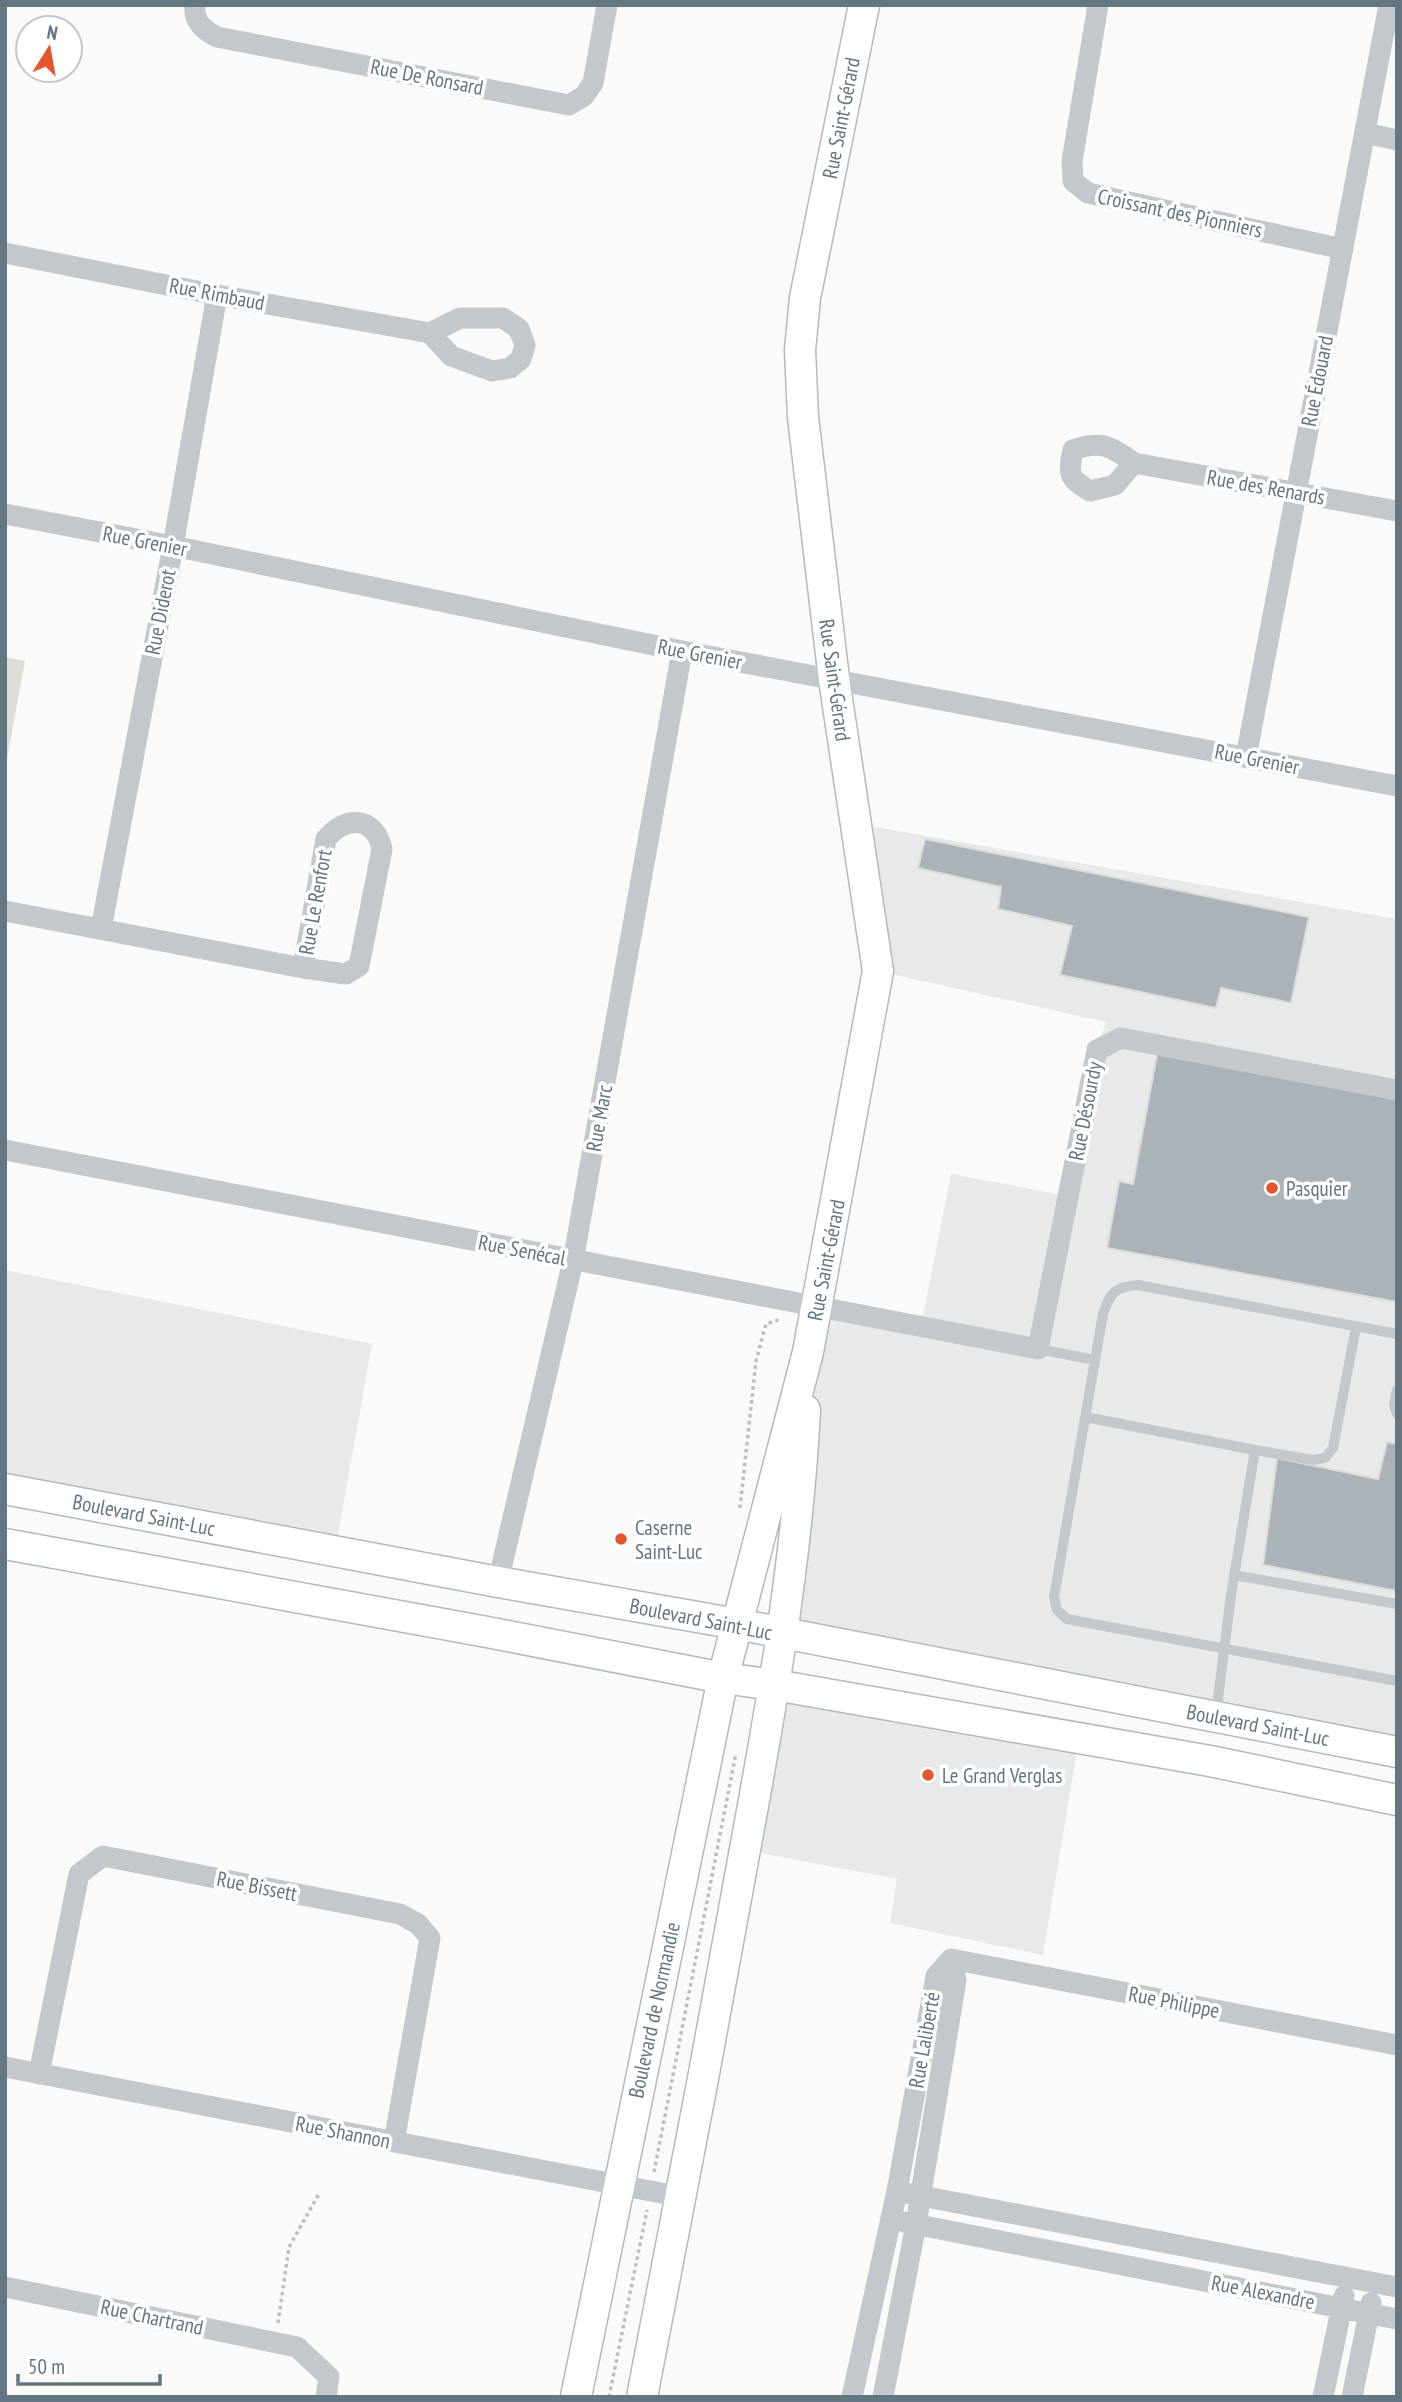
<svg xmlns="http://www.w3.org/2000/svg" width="1402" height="2402" viewBox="0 0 1402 2402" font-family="'PT Sans Narrow',sans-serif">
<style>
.built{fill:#e8e9e9}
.green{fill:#dadfd7}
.building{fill:#aab3b9;stroke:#dcdcda;stroke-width:2}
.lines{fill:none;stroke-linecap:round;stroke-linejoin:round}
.secondary-casing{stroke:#b3babf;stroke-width:33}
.path{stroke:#bbbfc2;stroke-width:3.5;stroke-dasharray:3.5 3.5;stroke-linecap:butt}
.lane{stroke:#c3c8cc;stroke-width:10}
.street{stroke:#c3c8cc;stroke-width:21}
.secondary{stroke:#fff;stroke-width:30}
.poi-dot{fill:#e4572e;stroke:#fff;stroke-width:2.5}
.labels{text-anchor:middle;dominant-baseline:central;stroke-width:7;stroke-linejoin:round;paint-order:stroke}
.street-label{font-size:21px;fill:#657683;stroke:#fff}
.poi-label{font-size:21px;fill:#657683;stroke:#fff;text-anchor:start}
</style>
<rect width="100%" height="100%" fill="#fafaf8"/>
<path class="built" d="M853,823L1397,919V1752L782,1634L817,1307L921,1327L951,1174L1068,1196L1097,1050L1106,1022L878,971Z
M5,1270L372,1344L335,1551L5,1489Z
M775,1685L1079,1738L1043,1955L890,1923L897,1879L745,1850Z"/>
<path class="green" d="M5,657L25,661L5,770Z"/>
<path class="building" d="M925,839L1309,917L1291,1003L1221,988L1216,1008L1060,975L1072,926L998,909L1001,887L918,868Z
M1158,1049L1397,1093V1302L1107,1248L1119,1181L1133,1184Z
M1387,1442L1397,1444V1591L1263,1565L1277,1458L1378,1479Z"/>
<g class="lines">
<defs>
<path id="secondary" d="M5,1489L498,1582L737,1624L1397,1752
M5,1544L487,1632L723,1678L775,1685L1210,1761L1397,1800
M576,2397L723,1678L808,1352L878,971L834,679L803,417L800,350L805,298L864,5
M642,2397C676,2225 708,2054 739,1882C768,1726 797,1569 805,1410"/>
</defs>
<use href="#secondary" class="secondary-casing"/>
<path class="path" d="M740,1508L756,1361L766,1324L778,1320
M654,2172L736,1753
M278,2323L289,2247L320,2192
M609,2397L647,2210"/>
<path class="lane" d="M1397,1334L1138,1285C1114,1287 1111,1292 1103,1314L1054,1597L1057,1610L1067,1619L1397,1681
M1038,1349L1095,1360
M1397,1390L1394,1405L1397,1414
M1085,1417L1255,1450L1231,1595L1216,1714
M1255,1450L1313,1460L1325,1458L1333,1448L1356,1327
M1234,1575L1397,1604"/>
<path class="street" d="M195,5C193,22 204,30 217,37L569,105L584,96L593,83L607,5
M1098,5L1072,161L1073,181L1088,193L1343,249
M1365,133L1397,140
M5,253L217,295L430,333L460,318H503L519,329L525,345L521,359L510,368L492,371L451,356L430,333
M1134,463L1115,485L1090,491C1068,478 1068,474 1073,450C1101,440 1111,446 1134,463L1397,511
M5,514L173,546L682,651L1397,786
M1246,757L1389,5
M5,911L303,968L346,974L359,966L382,849C375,816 345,815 326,839L303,968
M101,929L173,546L217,295
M5,1150L1038,1349L1097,1050L1121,1038L1397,1090
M498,1582L573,1261L682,651
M951,1959L1397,2045
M5,2067L682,2197
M39,2074L79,1874L103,1856L400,1914L418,1924L430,1938L394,2142
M906,2193L1397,2287
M904,2222L1397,2319
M5,2287L297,2347L329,2377L326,2397
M852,2397L897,2191L936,1976L951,1959L956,1980L916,2224L883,2397
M1323,2397L1344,2296
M1352,2397L1371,2303"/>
<use href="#secondary" class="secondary"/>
</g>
<g class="poi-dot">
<circle cx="1272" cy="1188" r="7"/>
<circle cx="621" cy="1539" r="7"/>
<circle cx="928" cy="1775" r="7"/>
</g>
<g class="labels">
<g class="street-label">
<text transform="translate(427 77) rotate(11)">Rue De Ronsard</text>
<text transform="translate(841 118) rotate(-79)">Rue Saint-Gérard</text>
<text transform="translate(1180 213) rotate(12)">Croissant des Pionniers</text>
<text transform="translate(217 294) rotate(11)">Rue Rimbaud</text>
<text transform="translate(1317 381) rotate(-79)">Rue Édouard</text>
<text transform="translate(1266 487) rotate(10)">Rue des Renards</text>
<text transform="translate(145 541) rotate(11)">Rue Grenier</text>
<text transform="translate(160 612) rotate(-79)">Rue Diderot</text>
<text transform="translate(700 654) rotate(11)">Rue Grenier</text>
<text transform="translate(835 680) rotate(82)">Rue Saint-Gérard</text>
<text transform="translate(1257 759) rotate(11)">Rue Grenier</text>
<text transform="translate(315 902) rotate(-80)">Rue Le Renfort</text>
<text transform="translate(1085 1111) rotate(-79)">Rue Désourdy</text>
<text transform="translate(599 1118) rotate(-80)">Rue Marc</text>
<text transform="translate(522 1250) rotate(11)">Rue Senécal</text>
<text transform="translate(826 1260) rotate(-79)">Rue Saint-Gérard</text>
<text transform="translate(144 1515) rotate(11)">Boulevard Saint-Luc</text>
<text transform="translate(701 1619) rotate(11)">Boulevard Saint-Luc</text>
<text transform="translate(1258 1725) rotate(11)">Boulevard Saint-Luc</text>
<text transform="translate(257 1886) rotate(11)">Rue Bissett</text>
<text transform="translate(1174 2002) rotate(11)">Rue Philippe</text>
<text transform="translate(654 2010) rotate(-78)">Boulevard de Normandie</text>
<text transform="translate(924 2040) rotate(-80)">Rue Laliberté</text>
<text transform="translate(343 2132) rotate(11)">Rue Shannon</text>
<text transform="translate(1263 2292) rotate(11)">Rue Alexandre</text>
<text transform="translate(152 2317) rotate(12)">Rue Chartrand</text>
</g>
<g class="poi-label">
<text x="1286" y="1188">Pasquier</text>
<text x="635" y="1527">Caserne<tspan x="635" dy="24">Saint-Luc</tspan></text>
<text x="942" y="1775">Le Grand Verglas</text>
</g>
</g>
<rect width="1402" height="2402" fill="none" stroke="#657683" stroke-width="14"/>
<g transform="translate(49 49) rotate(11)"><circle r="33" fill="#ffffff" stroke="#c1c8cd" stroke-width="2"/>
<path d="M0-5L12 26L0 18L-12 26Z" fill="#e4572e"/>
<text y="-10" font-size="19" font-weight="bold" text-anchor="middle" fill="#657683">N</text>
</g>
<path d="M18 2374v10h142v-10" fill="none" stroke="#657683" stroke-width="3.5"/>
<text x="28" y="2374" font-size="21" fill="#657683" stroke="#ffffff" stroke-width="5" paint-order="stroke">50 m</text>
</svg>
